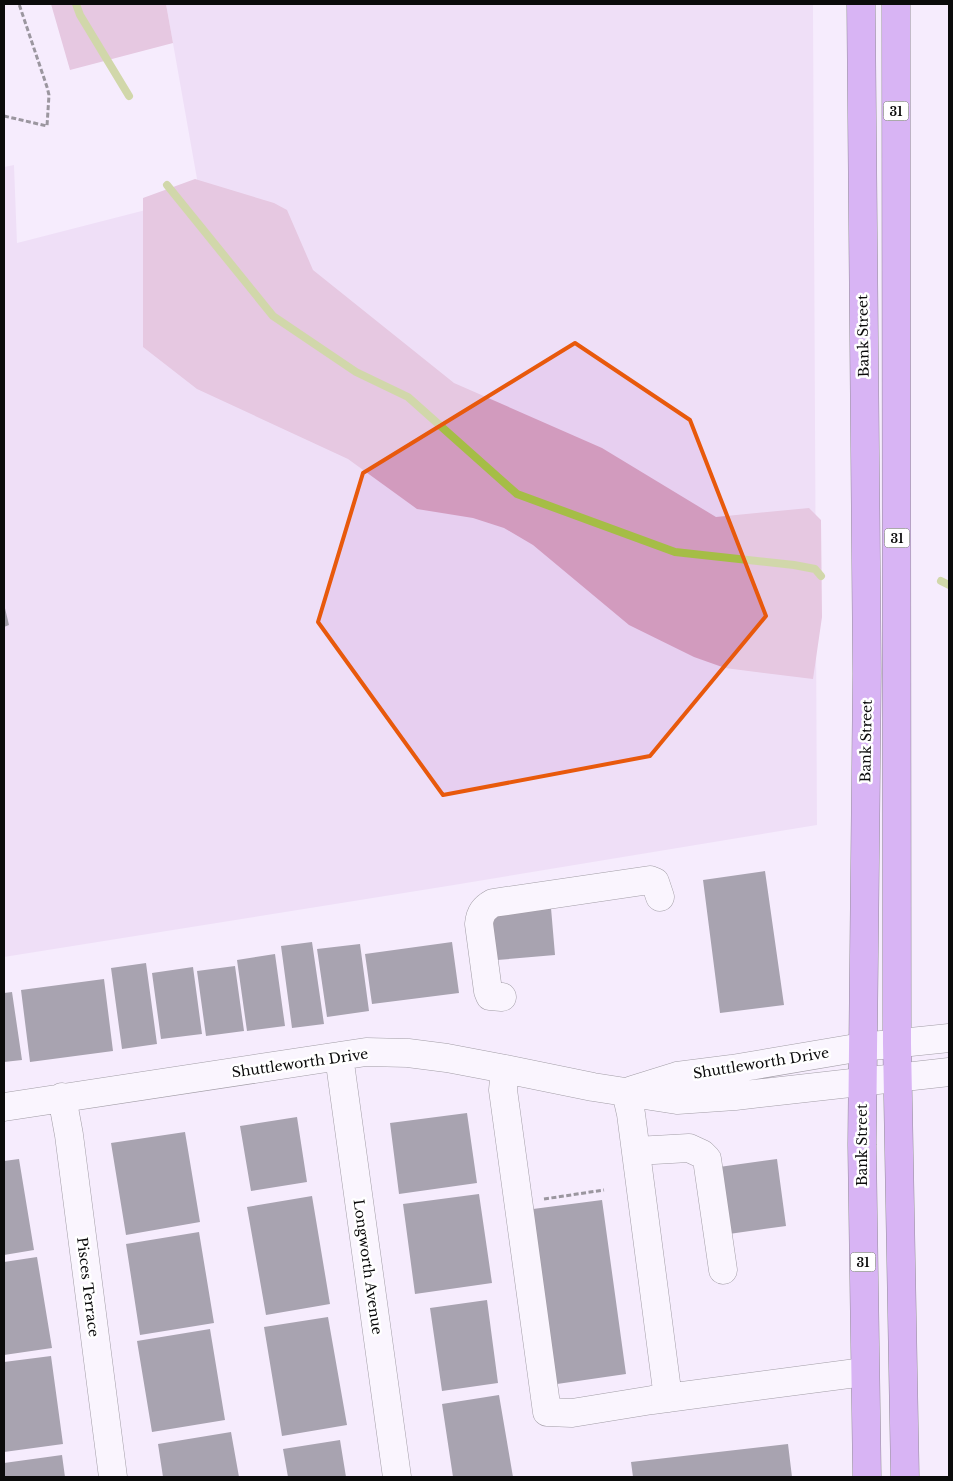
<svg xmlns="http://www.w3.org/2000/svg" width="953" height="1481" viewBox="0 0 953 1481" font-family="'Libre Baskerville',serif">
<style>
.farmland{fill:#e7cff0}
.forest{fill:#d29bbe}
.lines{fill:none;stroke-linecap:round;stroke-linejoin:round}
.stream{stroke:#a5bd46;stroke-width:8}
.building{fill:#4b4953}
.minor-casing{stroke:#3e3e3e;stroke-width:29}
.major-casing{stroke:#1c1c1c;stroke-width:29}
.path{stroke:#2d2d2d;stroke-width:3;stroke-dasharray:5 2.5;stroke-linecap:butt}
.minor{stroke:#fff;stroke-width:28}
.major{stroke:#b470e9;stroke-width:28}
.marked{fill:none;stroke:#e8590c;stroke-width:4;stroke-linejoin:round}
.labels{text-anchor:middle;dominant-baseline:central;stroke-width:5;stroke-linejoin:round;paint-order:stroke}
.shield{fill:#fff;stroke:#545454;stroke-width:1}
.shield-label{font-size:12px;font-weight:bold;fill:#0b0b0b}
.street-label{font-size:14px;fill:#0b0b0b;stroke:#fff}
</style>
<rect width="100%" height="100%" fill="#f6ecfd"/>
<path class="farmland" d="M166,4H813L817,825L454,885L4,957V167L14,165L17,243L200,196Z"/>
<path class="forest" d="M51,4H166L173,43L70,70Z
M195,179L274,203L287,210L313,270L454,383L602,448L716,517L809,508L821,520L822,617L813,679L725,668L694,657L629,625L533,545L504,528L473,518L417,509L348,459L197,389L143,347V198Z"/>
<g class="lines">
<path class="stream" d="M76,4L80,15L129,96
M167,185L273,316L356,372L408,397L517,494L675,552L794,565L815,569L821,576
M941,581L949,585"/>
</g>
<path class="building" d="M4,604L9,625L4,627Z
M765,871L784,1005L720,1013L703,880Z
M551,908L555,955L497,960L492,914Z
M312,942L324,1024L292,1028L281,946Z
M452,942L459,993L372,1004L365,954Z
M360,944L369,1011L327,1017L317,949Z
M275,954L285,1026L247,1031L237,960Z
M146,963L157,1044L122,1049L111,968Z
M235,966L244,1031L206,1036L197,971Z
M193,967L202,1034L161,1039L152,973Z
M104,979L113,1051L30,1062L21,990Z
M12,992L22,1060L4,1062V993Z
M467,1113L477,1183L399,1194L390,1123Z
M297,1117L307,1182L251,1191L240,1126Z
M185,1132L200,1222L126,1235L111,1143Z
M19,1159L34,1250L4,1255V1161Z
M777,1159L786,1226L729,1234L719,1167Z
M479,1194L492,1283L415,1294L403,1204Z
M312,1196L330,1304L266,1315L247,1207Z
M602,1200L626,1374L557,1384L533,1209Z
M199,1232L214,1323L140,1335L126,1244Z
M37,1257L52,1348L4,1355V1262Z
M487,1300L498,1383L442,1391L430,1308Z
M328,1317L347,1425L282,1436L264,1327Z
M210,1329L225,1420L152,1432L137,1341Z
M51,1356L63,1444L4,1452V1362Z
M499,1395L513,1477H453L442,1404Z
M231,1432L239,1477H163L158,1444Z
M340,1440L346,1477H288L283,1449Z
M788,1444L792,1477H633L631,1462Z
M62,1455L65,1477H4V1463Z"/>
<g class="lines">
<defs>
<path id="minor" d="M502,997L490,996L488,991L479,924C480,913 484,908 493,903L650,880L655,882L660,897
M339,1056L397,1477
M505,1069L503,1090L547,1412L572,1413L652,1400L864,1372
M632,1090L677,1076L732,1069L862,1047L949,1038
M626,1092L631,1114L668,1398
M62,1097L69,1135L113,1477
M4,1107L366,1052L408,1053L447,1058L505,1069L593,1087L677,1100L735,1096L949,1072
M636,1151L689,1148L702,1154L707,1159L723,1270"/>
<path id="major" d="M861,4L867,673L862,1145L867,1477
M896,4L897,1044L905,1477"/>
</defs>
<use href="#minor" class="minor-casing"/>
<use href="#major" class="major-casing"/>
<path class="path" d="M4,116L47,126L49,95L47,87L19,4
M544,1199L604,1190"/>
<use href="#minor" class="minor"/>
<use href="#major" class="major"/>
</g>
<path d="M0 0H953V1481H0ZM575,343L690,420L766,616L650,756L443,795L318,622L363,473Z" fill="#f6ecfd" fill-opacity=".55" fill-rule="evenodd"/>
<path class="marked" d="M575,343L690,420L766,616L650,756L443,795L318,622L363,473Z"/>
<g class="labels">
<g class="shield">
<rect x="883.5" y="101.5" width="25" height="19" rx="4"/>
<rect x="884.5" y="528.5" width="25" height="19" rx="4"/>
<rect x="850.5" y="1252.5" width="25" height="19" rx="4"/>
</g>
<g class="shield-label">
<text x="896" y="111">31</text>
<text x="897" y="538">31</text>
<text x="863" y="1262">31</text>
</g>
<g class="street-label">
<text transform="translate(863 336) rotate(-91)">Bank Street</text>
<text transform="translate(866 741) rotate(-89)">Bank Street</text>
<text transform="translate(300 1063) rotate(-8)">Shuttleworth Drive</text>
<text transform="translate(761 1063) rotate(-9)">Shuttleworth Drive</text>
<text transform="translate(862 1145) rotate(-90)">Bank Street</text>
<text transform="translate(368 1267) rotate(82)">Longworth Avenue</text>
<text transform="translate(88 1287) rotate(83)">Pisces Terrace</text>
</g>
</g>
<rect width="953" height="1481" fill="none" stroke="#0b0b0b" stroke-width="10"/>
</svg>
